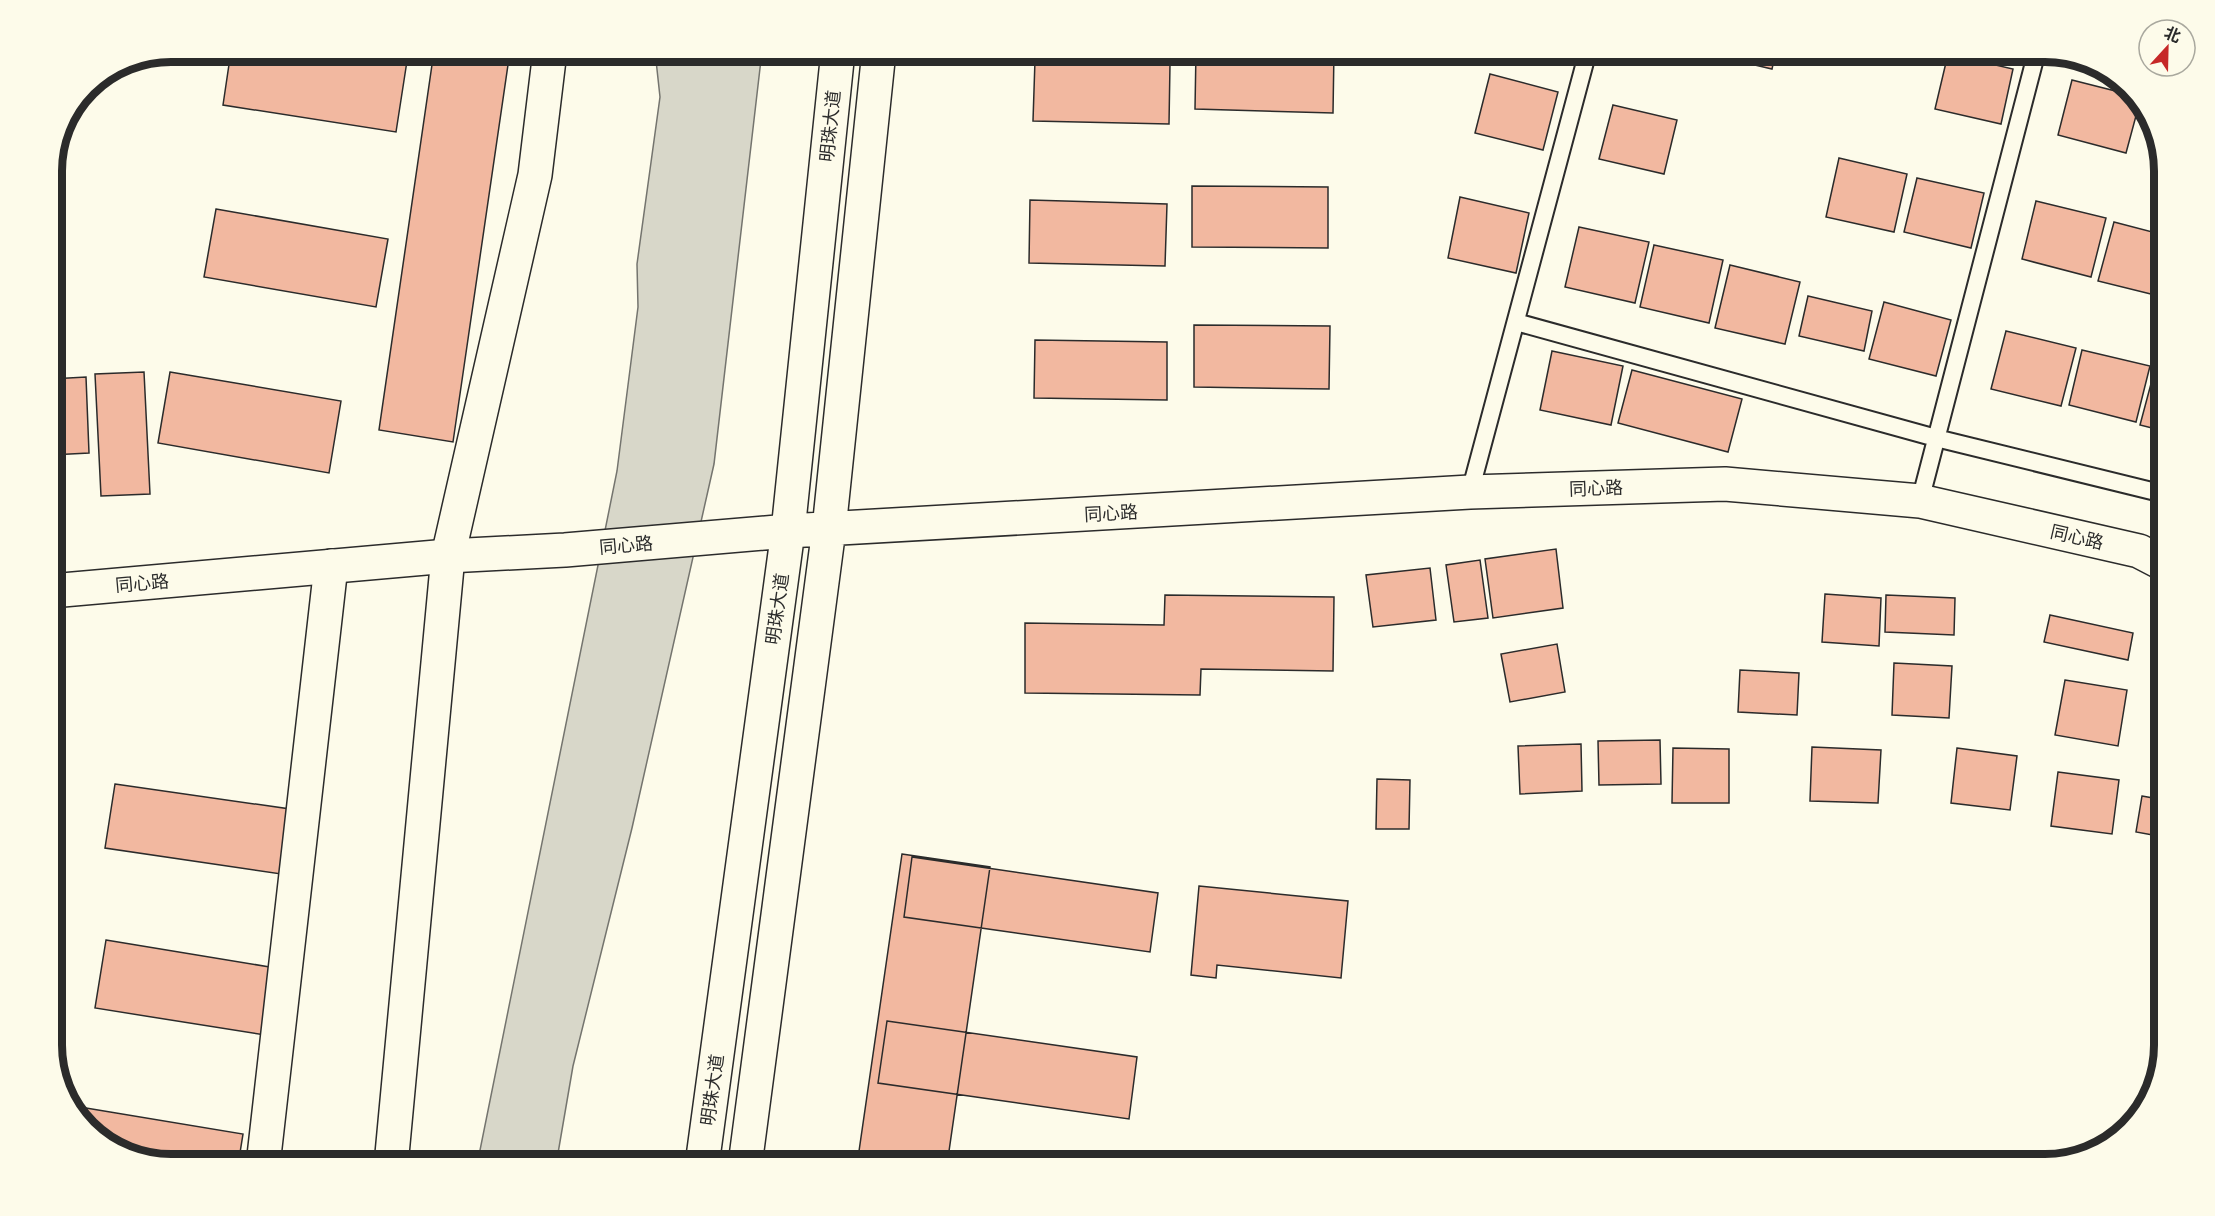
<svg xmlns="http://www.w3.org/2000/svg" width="2215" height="1216" viewBox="0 0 2215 1216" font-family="'PT Sans','Noto Sans SC',sans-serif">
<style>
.water{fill:#d8d7c9;stroke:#74746e;stroke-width:1.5}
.building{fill:#f2b8a0;stroke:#2b2b2b;stroke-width:1.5}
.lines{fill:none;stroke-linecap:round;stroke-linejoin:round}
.lane-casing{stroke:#2b2b2b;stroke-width:20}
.street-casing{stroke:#2b2b2b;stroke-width:36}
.secondary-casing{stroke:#2b2b2b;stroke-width:36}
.lane{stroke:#fdfbea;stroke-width:16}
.street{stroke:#fdfbea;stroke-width:33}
.secondary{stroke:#fdfbea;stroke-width:33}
.labels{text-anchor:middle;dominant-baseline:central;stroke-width:4.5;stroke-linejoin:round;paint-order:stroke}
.street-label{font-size:18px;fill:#2b2b2b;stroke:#fdfbea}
.rim{fill:none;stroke:#2b2b2b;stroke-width:8}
</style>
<rect width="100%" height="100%" fill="#fdfbea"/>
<path class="water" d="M655,51H762L714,464L632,828L573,1066L556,1165H477L617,471L638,307L637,264L660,97Z"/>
<path class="building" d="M231,51H340L407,61L396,132L223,105Z
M434,51H510L453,442L379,430Z
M1196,51H1334L1333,113L1195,109Z
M1704,51H1776L1772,69L1704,53Z
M1948,54L2013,69L2001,124L1935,109Z
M1035,60L1170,64L1169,124L1033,121Z
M1490,74L1558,92L1543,150L1475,133Z
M2072,80L2135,96L2140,101L2126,153L2058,135Z
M1613,105L1677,120L1664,174L1599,159Z
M1839,158L1907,174L1894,232L1826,217Z
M1917,178L1984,193L1971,248L1904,232Z
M1192,186L1328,187V248L1192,247Z
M1460,197L1529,213L1516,273L1448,258Z
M1030,200L1167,204L1165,266L1029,263Z
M2036,201L2106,218L2091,277L2022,259Z
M216,209L388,239L376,307L204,277Z
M2114,222L2164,235L2163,297L2098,281Z
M1579,227L1649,242L1635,303L1565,287Z
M1654,245L1723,260L1709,323L1640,307Z
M1730,265L1800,282L1785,344L1715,328Z
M1808,296L1872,311L1864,351L1799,336Z
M1884,302L1951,320L1936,376L1869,359Z
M1194,325L1330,326L1329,389L1194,387Z
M2006,331L2076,348L2061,406L1991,389Z
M1035,340L1167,342V400L1034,398Z
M2082,350L2150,366L2136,422L2069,405Z
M1552,351L1623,366L1611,425L1540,410Z
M2156,365L2164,367V431L2140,425Z
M1632,370L1742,399L1728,452L1618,423Z
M144,372L150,494L101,496L95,374Z
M170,372L341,401L329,473L158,443Z
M86,377L89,453L51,455V379Z
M1556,549L1563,608L1493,618L1485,559Z
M1480,560L1488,618L1454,622L1446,565Z
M1430,568L1436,620L1373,627L1366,575Z
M1825,594L1881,598L1879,646L1822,642Z
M1165,595L1334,597L1333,671L1201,669L1200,695L1025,693V623L1164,625Z
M1886,595L1955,598L1954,635L1885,632Z
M2050,615L2133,633L2128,660L2044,642Z
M1557,644L1565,692L1510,702L1501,654Z
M1894,663L1952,666L1949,718L1892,715Z
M1740,670L1799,673L1797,715L1738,712Z
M2065,680L2127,690L2118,746L2055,735Z
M1660,740L1661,784L1599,785L1598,741Z
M1581,744L1582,791L1520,794L1518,746Z
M1812,747L1881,750L1878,803L1810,801Z
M1673,748L1729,749V803H1672Z
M1957,748L2017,756L2010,810L1951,803Z
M2058,772L2119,780L2112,834L2051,826Z
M1377,779L1410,780L1409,829H1376Z
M115,784L290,809L281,874L105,848Z
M2142,796L2164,800V837L2136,832Z
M902,854L990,867L947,1165H857Z
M912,857L1158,893L1150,952L904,917Z
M1199,886L1348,901L1341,978L1217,965L1216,978L1191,975Z
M106,940L276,968L265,1035L95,1008Z
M887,1021L1137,1057L1129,1119L878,1083Z
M74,1106L243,1134L238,1165H171L118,1152L73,1113Z"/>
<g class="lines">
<defs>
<path id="lane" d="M1516,322L1936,438L2164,494
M1470,492L1588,51
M1920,501L2037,51"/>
<path id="street" d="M263,1165L331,566
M391,1165L448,556L535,175L550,51"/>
<path id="secondary" d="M51,591L448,556L565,550L788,531L1470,492L1725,484L1920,501L2139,551L2164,564
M702,1165L788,531L838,51
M745,1165L829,529L879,51"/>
</defs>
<use href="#lane" class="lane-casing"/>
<use href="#street" class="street-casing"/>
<use href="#secondary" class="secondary-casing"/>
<use href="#lane" class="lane"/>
<use href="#street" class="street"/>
<use href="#secondary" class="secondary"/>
</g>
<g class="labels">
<g class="street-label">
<text transform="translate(830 126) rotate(-84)">明珠大道</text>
<text transform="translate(1596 488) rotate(-2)">同心路</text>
<text transform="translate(1111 513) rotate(-3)">同心路</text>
<text transform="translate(2077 537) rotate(13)">同心路</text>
<text transform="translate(626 545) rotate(-5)">同心路</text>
<text transform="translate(142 583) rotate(-5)">同心路</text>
<text transform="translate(777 609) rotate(-82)">明珠大道</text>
<text transform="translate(712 1090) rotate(-82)">明珠大道</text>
</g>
</g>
<path d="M0 0H2215V1216H0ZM171 62H2045A109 109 0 0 1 2154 171V1045A109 109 0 0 1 2045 1154H171A109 109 0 0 1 62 1045V171A109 109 0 0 1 171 62Z" fill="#fdfbea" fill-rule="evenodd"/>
<path class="rim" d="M171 62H2045A109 109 0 0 1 2154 171V1045A109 109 0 0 1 2045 1154H171A109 109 0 0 1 62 1045V171A109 109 0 0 1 171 62Z"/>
<g transform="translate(2167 48) rotate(22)"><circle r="28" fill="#fdfbea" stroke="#a9a89e" stroke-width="1.5"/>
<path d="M0-4.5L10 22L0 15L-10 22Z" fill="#c62828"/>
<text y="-9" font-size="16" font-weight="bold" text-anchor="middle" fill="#2b2b2b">北</text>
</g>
</svg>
